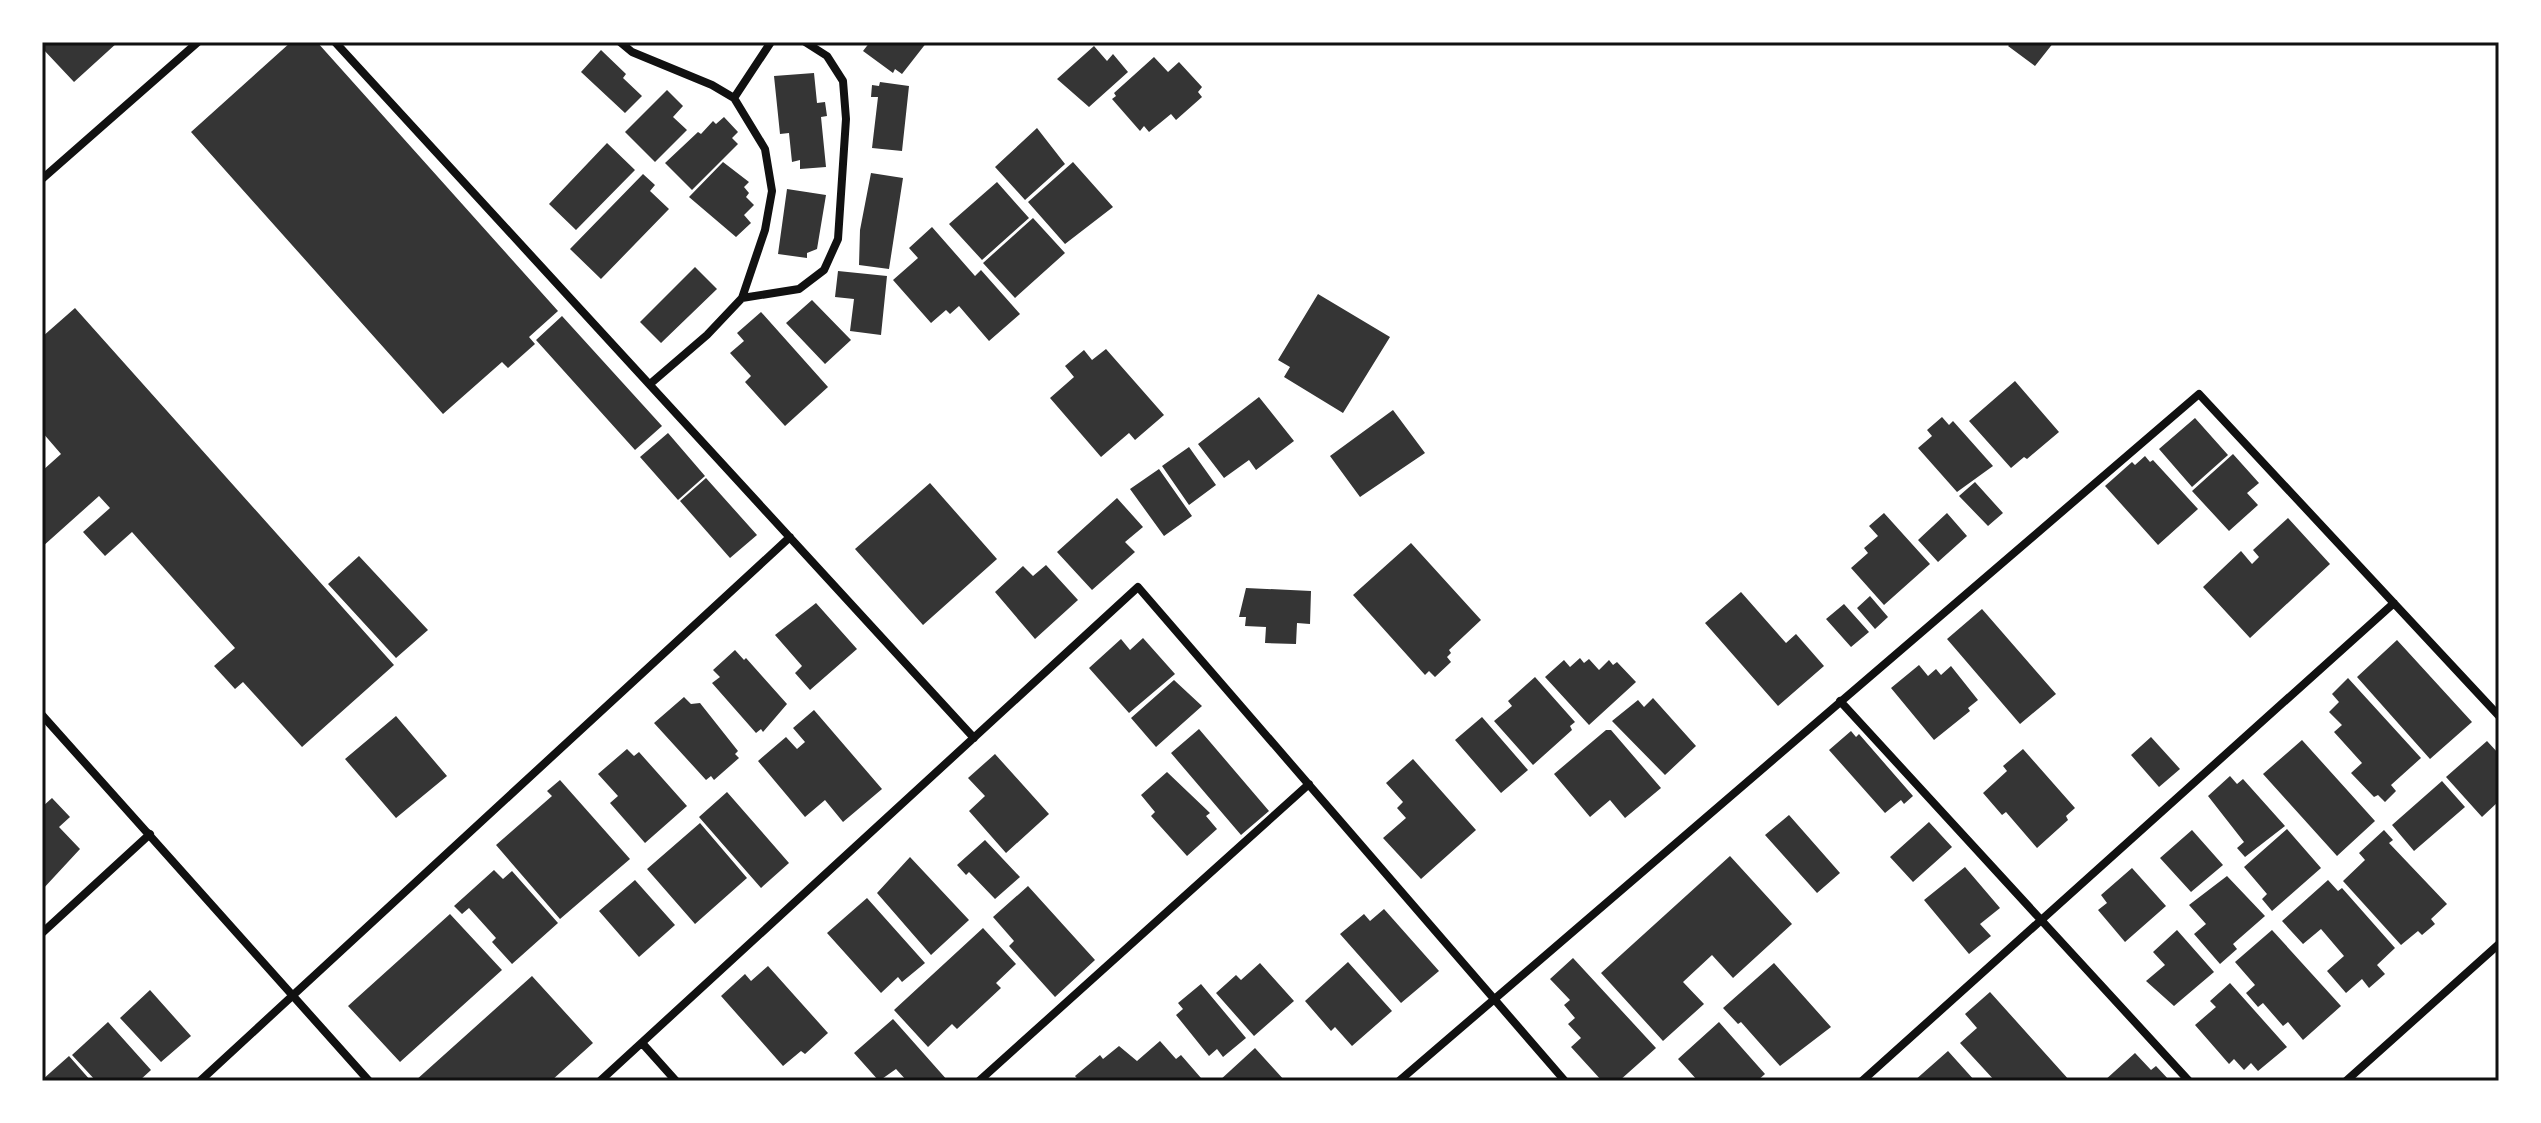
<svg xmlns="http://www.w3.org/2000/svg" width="2541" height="1123" viewBox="0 0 2541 1123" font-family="'Titillium Web',sans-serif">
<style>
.building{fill:#353535}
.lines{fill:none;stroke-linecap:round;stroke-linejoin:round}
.minor{stroke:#111;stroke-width:8}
.neatline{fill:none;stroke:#111;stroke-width:3}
</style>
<rect width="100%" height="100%" fill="#fff"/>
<path class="building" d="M42,42H118L74,82L42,48Z
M291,42H317L558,311L529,337L535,344L508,368L502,362L443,414L191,132Z
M870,42H927L902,74L895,69L893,73L863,51Z
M2012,42H2054L2035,66L2008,46Z
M1094,46L1107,61L1113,54L1128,72L1089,107L1057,79Z
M601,50L626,74L623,78L642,96L625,113L581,72Z
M1154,57L1168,72L1179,62L1202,87L1198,92L1202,97L1176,120L1171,114L1149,132L1144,126L1140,131L1112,99L1116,96L1114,93Z
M814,73L817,103L825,102L827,116L821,117L826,167L800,169V160L792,162L789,133L780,134L774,76Z
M880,82L909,86L902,151L872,148L878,97H871L872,85L879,86Z
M667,90L683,106L673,117L687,130L655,162L625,132Z
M724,117L738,132L732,138L738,144L692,190L665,163L698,132L701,134L713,121L716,124Z
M1037,128L1065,164L1025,200L995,167Z
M607,143L635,170L576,230L549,204Z
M723,162L749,182L744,187L749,193L746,197L754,205L744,215L751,223L736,237L689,197Z
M1073,162L1113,207L1065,244L1028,202Z
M871,173L903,178L889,269L859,265L860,230Z
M643,174L655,185L650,191L669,209L601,279L570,249Z
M997,182L1029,218L982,260L949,224Z
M787,189L826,195L817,249L807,253V258L778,254Z
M1033,218L1065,253L1015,298L983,263Z
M932,227L975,276L981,270L1020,314L989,341L959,306L950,314L946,310L931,323L893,280L918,258L909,248Z
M695,267L717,289L661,343L640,322Z
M838,271L887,276L881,335L850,331L854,299L835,297Z
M1318,294L1390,337L1343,413L1284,377L1290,367L1278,360Z
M812,300L851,340L825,364L786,323Z
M75,308L394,665L302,747L243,682L235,689L214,666L235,648L132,532L105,556L83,532L110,508L99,496L42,547V471L61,454L42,432V337Z
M761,312L828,387L785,426L745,382L751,376L730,353L744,341L737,333Z
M562,316L662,426L635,450L536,340Z
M1106,349L1164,415L1135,440L1129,433L1101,457L1050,398L1074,377L1065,366L1084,350L1092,360Z
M2015,381L2059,432L2027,459L2024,457L2011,468L1969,421Z
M1259,397L1294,441L1256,470L1249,460L1224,478L1198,444Z
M1393,410L1425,453L1360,497L1330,456Z
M1942,417L1949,425L1953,421L1993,466L1957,492L1918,448L1932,436L1927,430Z
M2195,418L2228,455L2192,487L2159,449Z
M668,433L705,476L678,500L640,457Z
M1189,447L1216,485L1189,505L1162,466Z
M2233,454L2259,483L2247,493L2258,505L2229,531L2192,491Z
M2145,456L2150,462L2153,460L2198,509L2158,545L2105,486L2132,462L2135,465Z
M1159,469L1192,516L1164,536L1130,489Z
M706,478L757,535L730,558L680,501Z
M1975,482L2003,513L1988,526L1959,496Z
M930,483L997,559L923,625L855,549Z
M1117,498L1143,527L1125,542L1135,552L1092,590L1057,552Z
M1884,513L1930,564L1884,605L1851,568L1868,553L1864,548L1878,536L1869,526Z
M1947,513L1967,536L1938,562L1918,540Z
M2288,518L2330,564L2250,638L2203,587L2241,551L2252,564L2259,557L2253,550Z
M1411,543L1481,620L1449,650L1451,653L1447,657L1451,662L1435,677L1429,671L1425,675L1353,595Z
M359,556L428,630L396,658L328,584Z
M1046,565L1078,600L1035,639L995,592L1023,566L1033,576Z
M1246,588L1311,591L1310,624L1297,623L1296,644L1265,643L1266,627L1245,626L1246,617H1239Z
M1741,592L1786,643L1796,634L1824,666L1778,706L1705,623Z
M1870,596L1888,617L1875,629L1857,608Z
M816,603L857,649L810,690L795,673L802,666L775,635Z
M1844,604L1869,632L1851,647L1826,619Z
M1982,609L2056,694L2020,724L1947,639Z
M1143,638L1175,674L1129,713L1089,668L1121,639L1130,650Z
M2397,640L2472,722L2430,759L2357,677Z
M735,650L744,660L746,658L787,704L763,732L761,729L756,733L712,683L720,677L713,670Z
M1580,658L1584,663L1589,659L1599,670L1609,660L1613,665L1617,662L1636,682L1589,725L1545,677L1564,660L1570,667Z
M1919,665L1928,676L1936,669L1941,675L1951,666L1978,700L1968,708L1970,711L1934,740L1891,688Z
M1535,677L1575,722L1570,726L1572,730L1533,765L1494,721L1512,706L1508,701Z
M2348,678L2421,758L2391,785L2396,791L2385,802L2378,795L2374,797L2351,773L2362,763L2334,732L2342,725L2329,712L2339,702L2332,694Z
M1174,680L1202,706L1156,747L1131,718Z
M684,697L691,704L700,703L738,751L735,754L739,758L714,780L711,776L706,780L654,723Z
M1653,698L1696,746L1665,775L1612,721L1638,700L1644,707Z
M814,710L882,789L843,822L825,800L805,817L758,761L786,737L797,749L805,742L793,728Z
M396,716L447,776L396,818L345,759Z
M1482,717L1528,770L1501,793L1455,740Z
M1199,729L1269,811L1241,835L1171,753Z
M1606,730H1611L1661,788L1625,818L1610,800L1590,817L1554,774Z
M1851,731L1856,737L1859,734L1913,796L1904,804L1901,800L1885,813L1829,750Z
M2151,737L2180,769L2159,787L2131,755Z
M2302,740L2375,821L2337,856L2263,774Z
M2487,741L2499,754V801L2482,817L2446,777Z
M627,749L634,756L639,752L687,806L645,843L610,803L618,796L598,774Z
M2023,749L2075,808L2066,816L2068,820L2037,848L2006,812L2002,815L1983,793L2007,771L2003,766Z
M995,754L1049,814L1006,853L969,811L985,796L968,778Z
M1413,759L1476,830L1421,879L1383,838L1406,818L1397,808L1403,802L1386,783Z
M1167,772L1210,813L1206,816L1217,829L1187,856L1151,816L1155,812L1141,795Z
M2230,776L2237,784L2243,779L2285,826L2245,857L2237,848L2244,842L2208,796Z
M560,780L630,859L560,919L496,845L552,796L547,791Z
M2442,781L2465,807L2414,851L2392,825Z
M727,792L789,863L761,888L699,817Z
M52,798L70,817L59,827L80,849L42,890V807Z
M1789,815L1840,873L1817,893L1765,835Z
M1929,822L1952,847L1913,882L1890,857Z
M700,823L747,878L695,924L647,869Z
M2287,829L2321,868L2272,911L2262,899L2267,894L2244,867Z
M2192,830L2223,865L2191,892L2160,858Z
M2384,830L2393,840L2389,843L2447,904L2431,919L2435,924L2422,935L2418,931L2401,945L2343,881L2365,860L2359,853Z
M985,840L1020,877L995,899L969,872L966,875L957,865Z
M1730,856L1792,924L1733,978L1712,955L1683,982L1704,1004L1663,1041L1601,973Z
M910,857L969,920L931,955L877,893Z
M1965,867L2000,908L1980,924L1991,936L1969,954L1924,900Z
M2132,868L2166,906L2125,942L2098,910L2107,903L2101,895Z
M494,870L503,879L512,871L558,923L512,964L492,942L496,938L469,908L462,914L454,906Z
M2227,876L2265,916L2233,944L2237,949L2220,964L2194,934L2206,924L2189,905Z
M635,880L675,925L639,957L599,911Z
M2328,880L2338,891L2342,888L2395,948L2377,965L2385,974L2369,988L2362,979L2346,993L2327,971L2344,956L2321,929L2303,944L2282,921Z
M1028,886L1095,960L1055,997L1009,946L1014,941L993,917Z
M867,898L925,963L902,982L898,977L881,993L827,933Z
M1384,909L1439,971L1401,1003L1340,934L1364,914L1370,921Z
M450,914L502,970L400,1062L348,1006Z
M983,928L1016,964L996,983L1001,988L957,1029L952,1024L928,1047L894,1010Z
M2177,930L2214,972L2174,1006L2146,981L2165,965L2153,952Z
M2272,930L2341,1006L2303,1040L2288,1022L2283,1026L2263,1003L2258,1007L2246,993L2255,985L2235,962Z
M1573,958L1656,1048L1619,1081H1602L1571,1047L1581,1038L1568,1024L1575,1018L1564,1005L1570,1000L1550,979Z
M1348,962L1392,1011L1352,1046L1335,1027L1331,1031L1305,1001Z
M1260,963L1294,1001L1254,1036L1216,993L1236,975L1241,980Z
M1774,963L1831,1027L1780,1066L1741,1022L1738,1024L1723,1008Z
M768,966L828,1033L805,1054L801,1051L783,1066L721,996L745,974L751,981Z
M532,976L593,1043L551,1081H415Z
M2230,983L2287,1047L2258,1071L2251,1063L2244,1070L2234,1059L2229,1064L2195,1025L2216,1007L2210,1001Z
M1201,984L1246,1038L1223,1057L1217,1049L1209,1056L1176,1015L1183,1009L1178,1003Z
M150,990L191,1036L161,1062L120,1018Z
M1990,992L2070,1081H1995L1960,1043L1977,1028L1965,1014Z
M893,1019L948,1081H907L896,1069L879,1081L854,1053Z
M108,1022L151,1070L139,1081H96L72,1055Z
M1719,1022L1765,1074L1757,1081H1698L1678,1059Z
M1160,1041L1176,1059L1181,1055L1201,1078L1197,1081H1079L1075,1076L1100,1055L1103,1059L1119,1046L1137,1061Z
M1255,1048L1285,1081H1219Z
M1948,1051L1975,1081H1914Z
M2135,1053L2151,1070L2156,1066L2170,1081H2104Z
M69,1056L91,1081H42V1080Z"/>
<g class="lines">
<path class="minor" d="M335,42L974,738
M620,42L632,52L712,85L734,98L765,149L772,191L765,230L742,298L707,335L650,384
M734,98L771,42
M42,179L198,42
M742,298L799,289L824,270L838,239L846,119L843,81L827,56L805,42
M1840,701L2189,1081
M42,715L369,1081
M42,933L150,834
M642,1043L676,1081
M200,1081L790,537
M600,1081L1138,587L1565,1081
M979,1081L1309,784
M1399,1081L2199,394L2499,716
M1862,1081L2394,603
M2346,1081L2499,944"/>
</g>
<rect width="2541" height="1123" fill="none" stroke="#ffffff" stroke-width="88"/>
<rect x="44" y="44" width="2453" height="1035" class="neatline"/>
</svg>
